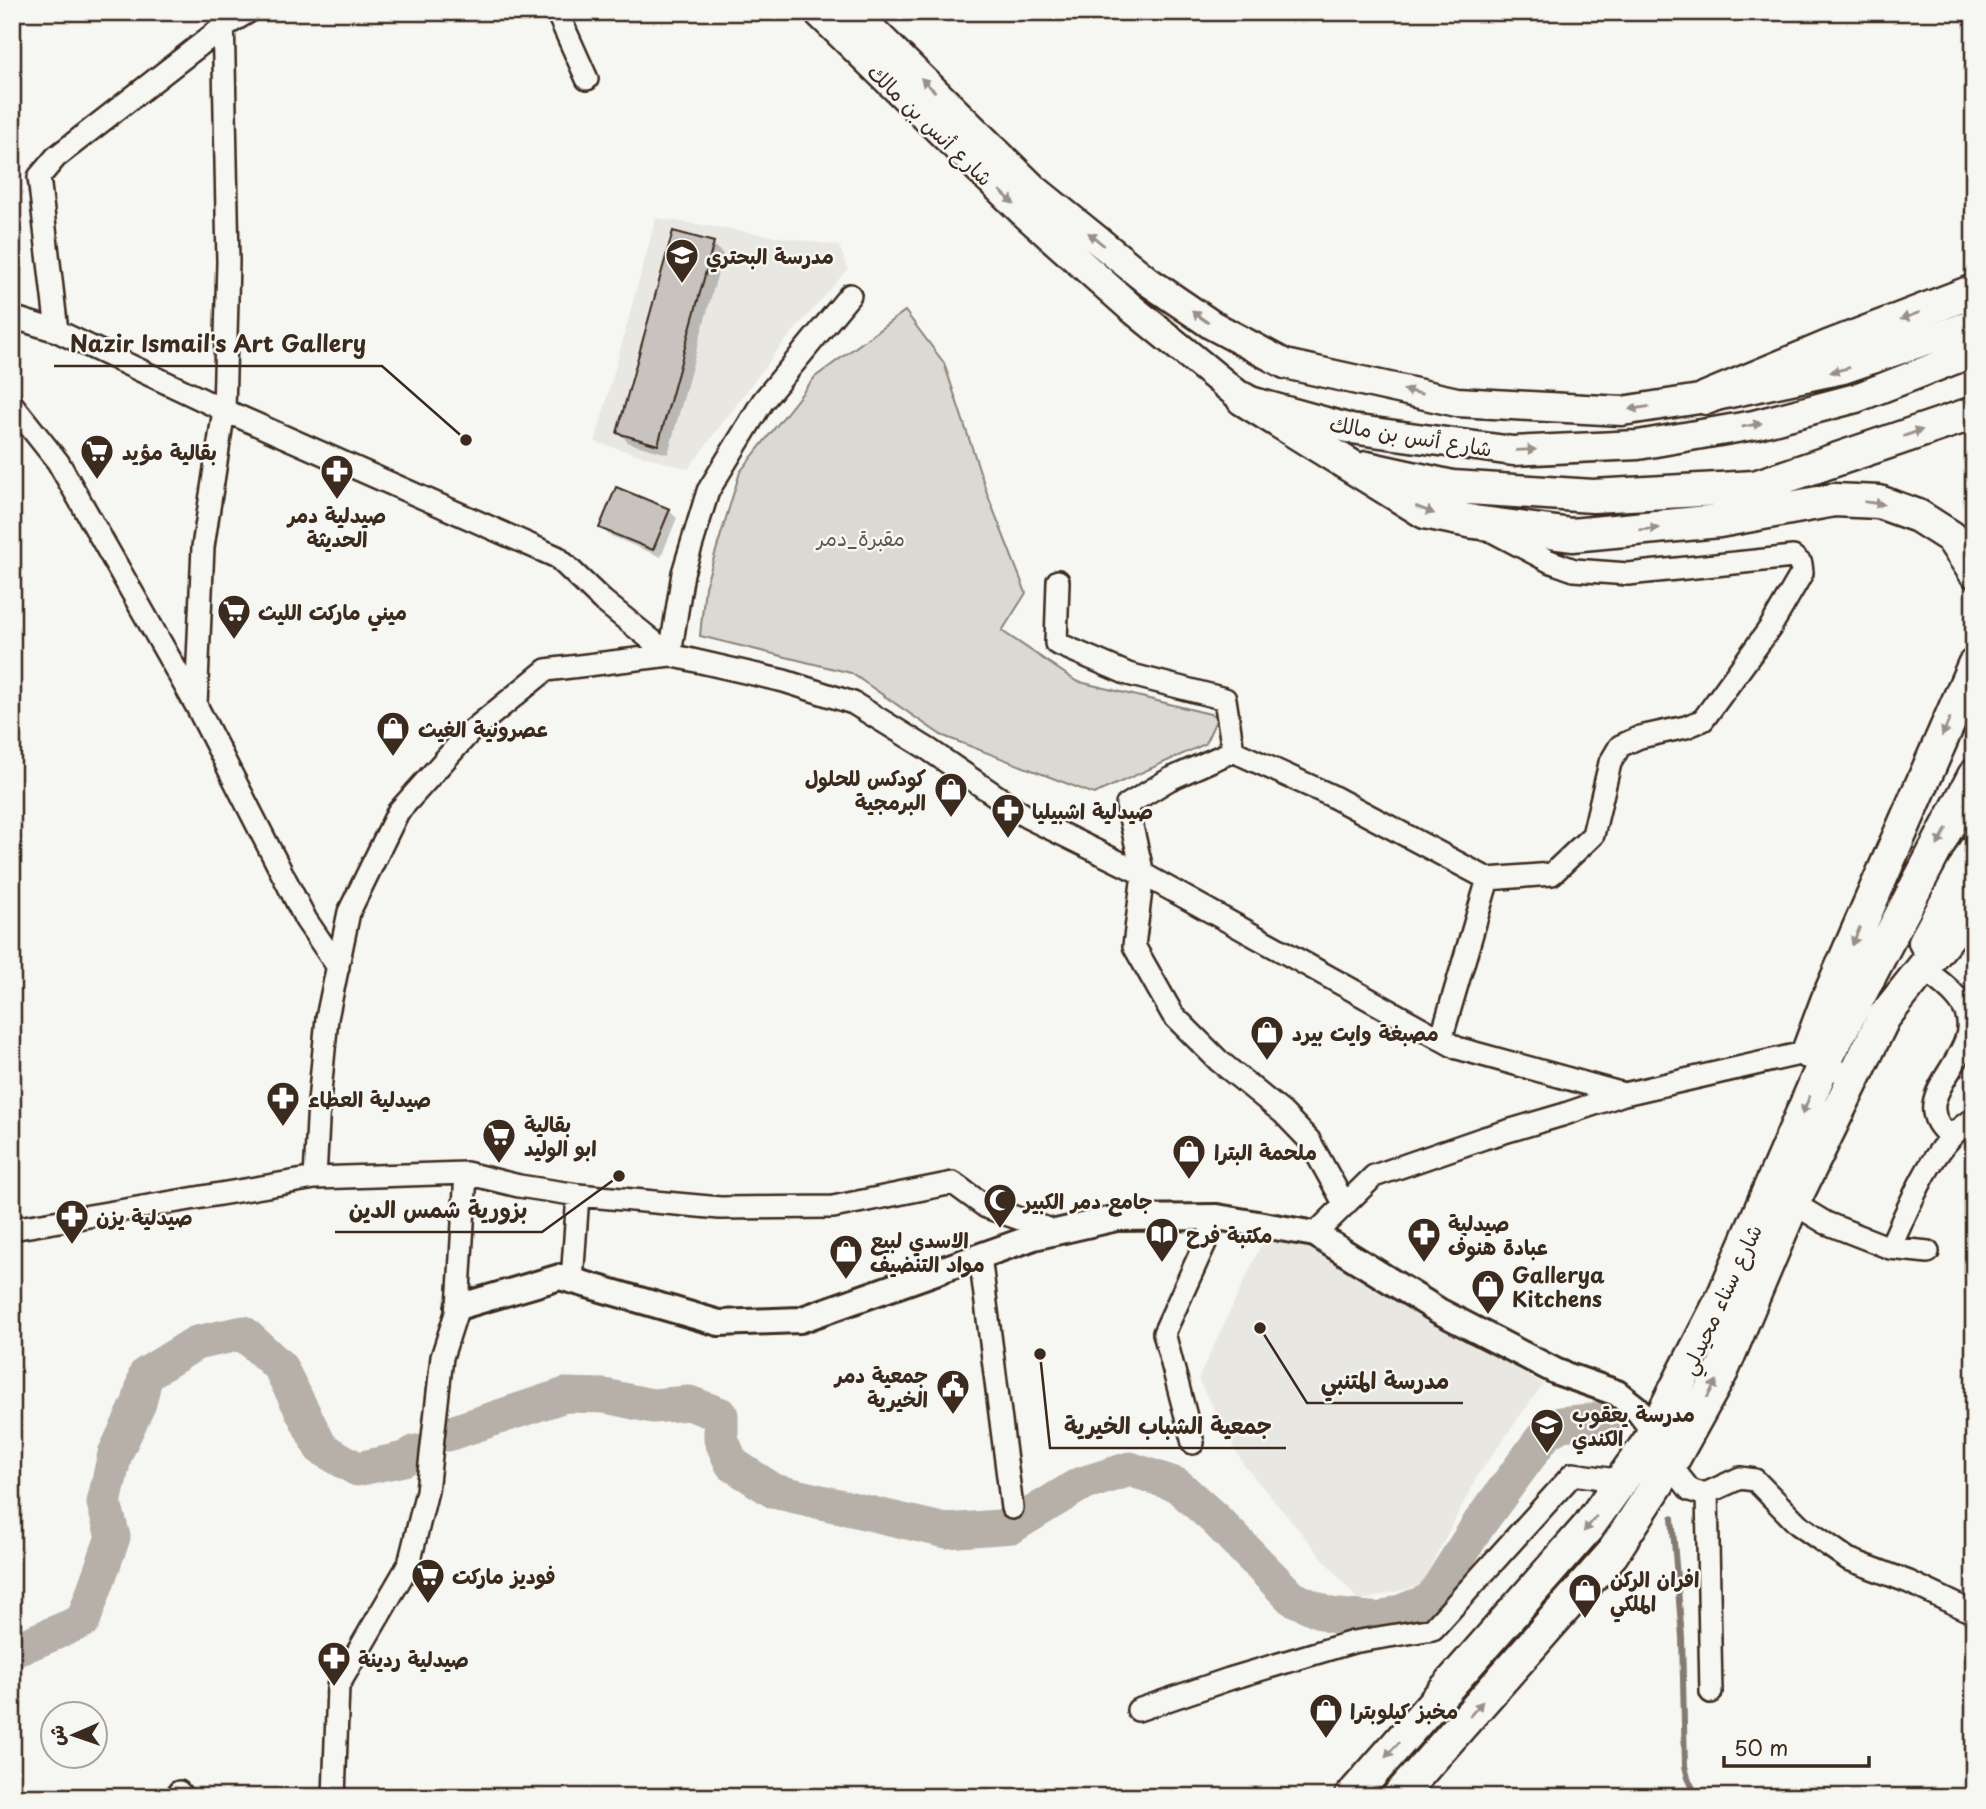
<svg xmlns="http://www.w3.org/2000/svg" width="1986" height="1809" viewBox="0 0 1986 1809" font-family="'Playpen Sans','Playpen Sans Arabic',sans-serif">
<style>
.built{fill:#e8e7e2}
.green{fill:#dad9d3;stroke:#8a8278;stroke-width:2}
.shadow{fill:#0003}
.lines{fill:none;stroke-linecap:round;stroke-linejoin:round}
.stream{stroke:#857a71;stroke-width:6}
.river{stroke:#b6b0a9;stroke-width:35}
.building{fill:#c8c3be;stroke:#3b2a1e;stroke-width:2}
.minor-casing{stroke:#3b2a1e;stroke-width:26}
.tertiary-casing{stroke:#3b2a1e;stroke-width:30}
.secondary-casing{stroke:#3b2a1e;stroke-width:33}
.primary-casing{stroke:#3b2a1e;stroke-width:37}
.minor{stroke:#f6f6f2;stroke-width:21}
.tertiary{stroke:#f6f6f2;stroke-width:24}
.secondary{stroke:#f6f6f2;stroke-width:28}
.primary{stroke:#f6f6f2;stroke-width:32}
.oneway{fill:#989088}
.labels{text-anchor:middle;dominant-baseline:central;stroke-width:5;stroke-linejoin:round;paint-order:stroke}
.street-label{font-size:21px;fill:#3b2a1e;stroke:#f6f6f2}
.poi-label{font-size:21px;font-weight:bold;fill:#3b2a1e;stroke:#f6f6f2;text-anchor:start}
.park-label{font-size:21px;fill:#63564b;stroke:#f6f6f2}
.leader{fill:none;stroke:#3b2a1e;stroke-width:2.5}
.callout-dot{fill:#3b2a1e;stroke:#f6f6f2;stroke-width:2.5}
.callout-label{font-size:23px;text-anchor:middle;font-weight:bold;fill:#3b2a1e;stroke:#f6f6f2;stroke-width:5;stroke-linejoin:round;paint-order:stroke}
</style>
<rect width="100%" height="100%" fill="#f6f6f2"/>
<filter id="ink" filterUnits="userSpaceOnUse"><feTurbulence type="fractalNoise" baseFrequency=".0143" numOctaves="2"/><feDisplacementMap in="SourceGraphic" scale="14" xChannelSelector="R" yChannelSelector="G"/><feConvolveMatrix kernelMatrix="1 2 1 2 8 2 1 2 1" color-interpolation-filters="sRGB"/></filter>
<g filter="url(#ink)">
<path class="built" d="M656,218L839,246L848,269L779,348L688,469L595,442Z
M1273,1220L1543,1384L1478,1475L1421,1585L1359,1601L1243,1464L1198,1379Z"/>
<path class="green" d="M905,311L944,363L988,496L1026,593L1002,631L1076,681L1218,716L1205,744L1094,794L941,735L851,673L700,636L705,587L740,472L815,377Z"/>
<path class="shadow" d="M713,244L723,254L668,454L629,443L619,433Z
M617,489L669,511L677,518L661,557L609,535L601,527Z"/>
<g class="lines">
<path class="stream" d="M1672,1518L1682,1637L1685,1766L1688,1778L1697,1797"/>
<path class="river" d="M448,1434L565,1395L605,1396L652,1406L689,1403L721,1415V1439L732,1464L774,1491L946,1531L1012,1526L1079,1485L1130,1469L1177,1485L1216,1520L1292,1598L1329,1615L1380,1620L1431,1600L1479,1524L1546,1433L1561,1424L1609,1419
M12,1651L83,1621L113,1537L104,1503L115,1454L139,1403L146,1374L196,1343L243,1333L280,1367L321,1448L357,1469L404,1459L416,1452"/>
</g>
<path class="building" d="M673,231L714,242L658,445L617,433Z
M616,487L670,509L653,550L599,528Z"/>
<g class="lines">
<defs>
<path id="minor" d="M557,12L587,79
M850,295L763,401L708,491L683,573L670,655L546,670L468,734L398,812L349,912L327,1018L319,1102L315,1178L466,1173L519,1186L578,1195L720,1208L833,1207L953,1183L986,1207L1057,1232
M12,317L57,331L224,410L557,557L602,600L670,655L784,681L853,703L928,749L1027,817L1143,874L1457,1048L1624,1094
M57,331L39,177L56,157L223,27L248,12
M12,404L58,462L196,705L306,920L338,967
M1058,581L1056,643L1128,674L1225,699L1233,751L1170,779L1127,805L1143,874L1134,946L1173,1015L1219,1061L1283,1113L1309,1140L1345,1205
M196,705L203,547L224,410L228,262L223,12
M1233,751L1330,795L1488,879
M1923,968C1937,980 1957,993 1965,1010C1986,1057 1899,1097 1950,1136
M1441,1039L1488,879L1552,874L1593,835L1610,763L1620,746L1640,737L1686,727L1703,720L1770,628L1802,573L1801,564L1793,557L1628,574L1574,570L1549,561L1492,531
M1793,1203L1826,1223L1890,1248L1928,1252
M12,1229L315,1178
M1315,1234L1374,1176L1484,1138L1562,1115L1624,1094L1808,1052L1824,1063L1854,1079
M1890,1248C1908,1209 1934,1139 1974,1119
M980,1256L1012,1508
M572,1281L578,1195
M1193,1443L1164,1333L1217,1217
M1670,1465L1690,1490L1699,1493H1707L1740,1478L1755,1480L1798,1524L1848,1559L1909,1582L1974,1613
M1707,1493L1711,1692
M1138,1710L1229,1679L1353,1642L1433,1629L1573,1474L1623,1481
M179,1792L183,1797
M334,1797L338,1686L409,1564L427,1491L442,1357L458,1307L466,1173"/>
<path id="tertiary" d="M458,1307L560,1277L719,1323L800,1320L1034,1237L1117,1218L1217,1217L1315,1234L1439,1311L1557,1372L1617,1393L1636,1408L1649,1425L1648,1443L1652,1447"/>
<path id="secondary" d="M818,12L1022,211L1129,306L1243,399L1351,429L1513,451L1638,445L1754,425L1856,398L1974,352
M854,12L1033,188L1149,282L1212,325L1285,364L1457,402L1622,411L1706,398L1843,369L1974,324"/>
<path id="primary" d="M1706,398L1828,347L1974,291
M1243,399L1425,512L1474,522L1572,535L1719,521L1834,500L1879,502L1918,516L1951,537L1974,571
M1367,468L1453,487L1593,496L1755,487L1974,413
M1925,942L1974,851
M1808,1052L1827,1001L1974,665
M1351,1797L1588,1527L1648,1443L1722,1299L1824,1063L1974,776
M1398,1797L1612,1554L1670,1465L1722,1371L1793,1203L1884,1017L1974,904"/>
</defs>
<use href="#minor" class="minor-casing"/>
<use href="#tertiary" class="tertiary-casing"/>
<use href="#secondary" class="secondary-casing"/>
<use href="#primary" class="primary-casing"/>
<use href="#minor" class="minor"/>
<use href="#tertiary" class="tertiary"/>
<use href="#secondary" class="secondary"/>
<use href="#primary" class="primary"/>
</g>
<defs><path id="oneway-solid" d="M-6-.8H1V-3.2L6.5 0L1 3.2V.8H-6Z" transform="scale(1.75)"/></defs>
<g class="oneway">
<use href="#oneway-solid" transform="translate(928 85) rotate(-136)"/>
<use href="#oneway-solid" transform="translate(1007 197) rotate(44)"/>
<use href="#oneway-solid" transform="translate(1096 239) rotate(-141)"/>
<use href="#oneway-solid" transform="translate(1910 316) rotate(159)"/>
<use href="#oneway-solid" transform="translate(1200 317) rotate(-145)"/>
<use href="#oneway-solid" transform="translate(1840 370) rotate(166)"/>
<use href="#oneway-solid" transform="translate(1413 392) rotate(-167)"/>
<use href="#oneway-solid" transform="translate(1639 408) rotate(171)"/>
<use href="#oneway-solid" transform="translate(1752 425) rotate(-12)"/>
<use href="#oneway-solid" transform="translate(1913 433) rotate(-19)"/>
<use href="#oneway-solid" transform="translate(1526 450) rotate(-2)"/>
<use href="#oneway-solid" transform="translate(1874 503) rotate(8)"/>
<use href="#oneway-solid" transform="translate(1425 510) rotate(22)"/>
<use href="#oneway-solid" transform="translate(1649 529) rotate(-5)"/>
<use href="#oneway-solid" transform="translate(1946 727) rotate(114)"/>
<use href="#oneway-solid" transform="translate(1942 837) rotate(118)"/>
<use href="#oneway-solid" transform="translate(1856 936) rotate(114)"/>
<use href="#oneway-solid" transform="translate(1806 1105) rotate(113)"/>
<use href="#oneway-solid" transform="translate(1712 1389) rotate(-61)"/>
<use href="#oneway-solid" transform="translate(1590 1524) rotate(129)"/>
<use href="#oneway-solid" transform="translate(1476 1709) rotate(-49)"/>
<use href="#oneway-solid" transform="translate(1392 1750) rotate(132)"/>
</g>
</g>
<defs>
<symbol id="school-pin" viewBox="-11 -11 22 30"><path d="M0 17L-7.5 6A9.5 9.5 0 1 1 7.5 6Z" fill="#3b2a1e" stroke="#f6f6f2"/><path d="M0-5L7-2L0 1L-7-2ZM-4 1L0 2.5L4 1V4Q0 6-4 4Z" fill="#fff"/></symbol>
<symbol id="supermarket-pin" viewBox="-11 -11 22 30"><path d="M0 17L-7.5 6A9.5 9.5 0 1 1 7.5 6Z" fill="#3b2a1e" stroke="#f6f6f2"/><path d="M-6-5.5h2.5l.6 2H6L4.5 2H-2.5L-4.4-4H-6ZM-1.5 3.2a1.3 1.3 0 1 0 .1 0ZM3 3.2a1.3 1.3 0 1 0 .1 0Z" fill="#fff"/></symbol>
<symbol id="pharmacy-pin" viewBox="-11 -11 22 30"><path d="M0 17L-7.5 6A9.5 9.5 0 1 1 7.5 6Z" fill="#3b2a1e" stroke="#f6f6f2"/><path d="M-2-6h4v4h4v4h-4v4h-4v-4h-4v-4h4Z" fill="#fff"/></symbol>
<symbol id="shop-pin" viewBox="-11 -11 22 30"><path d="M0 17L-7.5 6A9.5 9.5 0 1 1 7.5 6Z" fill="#3b2a1e" stroke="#f6f6f2"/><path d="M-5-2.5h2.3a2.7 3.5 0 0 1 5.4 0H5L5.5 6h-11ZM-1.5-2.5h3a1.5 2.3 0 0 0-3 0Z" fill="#fff"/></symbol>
<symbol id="mosque-pin" viewBox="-11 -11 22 30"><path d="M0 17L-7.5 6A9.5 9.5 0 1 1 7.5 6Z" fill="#3b2a1e" stroke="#f6f6f2"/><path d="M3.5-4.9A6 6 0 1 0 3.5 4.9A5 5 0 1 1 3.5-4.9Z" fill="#fff"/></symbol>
<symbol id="library-pin" viewBox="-11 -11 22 30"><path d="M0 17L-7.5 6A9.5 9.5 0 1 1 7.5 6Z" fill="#3b2a1e" stroke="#f6f6f2"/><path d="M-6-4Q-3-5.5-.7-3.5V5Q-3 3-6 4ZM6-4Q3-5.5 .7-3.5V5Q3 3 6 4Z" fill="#fff"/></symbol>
<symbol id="civic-pin" viewBox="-11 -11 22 30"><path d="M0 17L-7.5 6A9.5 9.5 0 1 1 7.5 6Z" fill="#3b2a1e" stroke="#f6f6f2"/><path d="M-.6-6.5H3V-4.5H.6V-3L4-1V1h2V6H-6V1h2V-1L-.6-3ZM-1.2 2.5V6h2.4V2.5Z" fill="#fff"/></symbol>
</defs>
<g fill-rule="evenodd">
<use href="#school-pin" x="663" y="236" width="38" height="52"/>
<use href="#supermarket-pin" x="78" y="432" width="38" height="52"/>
<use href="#pharmacy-pin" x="318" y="452" width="38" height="52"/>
<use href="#supermarket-pin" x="215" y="592" width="38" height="52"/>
<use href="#shop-pin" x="374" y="709" width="38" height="52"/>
<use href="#shop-pin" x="932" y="770" width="38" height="52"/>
<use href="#pharmacy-pin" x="989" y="791" width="38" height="52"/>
<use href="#shop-pin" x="1248" y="1013" width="38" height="52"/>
<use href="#pharmacy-pin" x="264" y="1079" width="38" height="52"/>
<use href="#supermarket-pin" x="480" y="1116" width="38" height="52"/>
<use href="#shop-pin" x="1170" y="1132" width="38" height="52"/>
<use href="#mosque-pin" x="981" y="1181" width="38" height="52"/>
<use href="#pharmacy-pin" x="53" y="1197" width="38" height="52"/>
<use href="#library-pin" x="1143" y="1215" width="38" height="52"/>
<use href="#pharmacy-pin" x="1405" y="1215" width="38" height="52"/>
<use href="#shop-pin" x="827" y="1232" width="38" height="52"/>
<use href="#shop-pin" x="1469" y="1267" width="38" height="52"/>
<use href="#civic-pin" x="934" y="1367" width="38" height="52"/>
<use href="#school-pin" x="1528" y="1406" width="38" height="52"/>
<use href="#supermarket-pin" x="409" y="1556" width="38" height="52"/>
<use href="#shop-pin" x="1566" y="1571" width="38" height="52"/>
<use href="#pharmacy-pin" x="315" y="1639" width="38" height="52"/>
<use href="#shop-pin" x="1307" y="1691" width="38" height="52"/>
</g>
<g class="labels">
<g class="street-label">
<text transform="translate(931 124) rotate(44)">شارع أنس بن مالك</text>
<text transform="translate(1411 435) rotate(9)">شارع أنس بن مالك</text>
<text transform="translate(1720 1299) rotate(-65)">شارع سناء محيدلي</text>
</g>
<g class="poi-label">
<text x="706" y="255">مدرسة البحتري</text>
<text x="122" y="451">بقالية مؤيد</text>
<text x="337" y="514" text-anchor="middle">صيدلية دمر<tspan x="337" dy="24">الحديثة</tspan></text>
<text x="258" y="611">ميني ماركت الليث</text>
<text x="418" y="728">عصرونية الغيث</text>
<text x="926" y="777" text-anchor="end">كودكس للحلول<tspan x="926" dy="24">البرمجية</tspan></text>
<text x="1032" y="810">صيدلية اشبيليا</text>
<text x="1292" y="1032">مصبغة وايت بيرد</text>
<text x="308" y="1098">صيدلية العطاء</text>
<text x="524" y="1123">بقالية<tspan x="524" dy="24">ابو الوليد</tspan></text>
<text x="1214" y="1151">ملحمة البترا</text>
<text x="1024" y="1200">جامع دمر الكبير</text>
<text x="96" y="1216">صيدلية يزن</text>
<text x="1448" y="1222">صيدلية<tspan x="1448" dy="24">عبادة هنوف</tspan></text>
<text x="1186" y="1234">مكتبة فرح</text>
<text x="870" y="1239">الاسدي لبيع<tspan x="870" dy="24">مواد التنضيف</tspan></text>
<text x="1512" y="1274">Gallerya<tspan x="1512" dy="24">Kitchens</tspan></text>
<text x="928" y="1374" text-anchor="end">جمعية دمر<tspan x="928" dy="24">الخيرية</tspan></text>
<text x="1572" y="1413">مدرسة يعقوب<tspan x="1572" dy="24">الكندي</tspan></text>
<text x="452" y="1575">فوديز ماركت</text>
<text x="1610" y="1578">افران الركن<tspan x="1610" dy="24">الملكي</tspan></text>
<text x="358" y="1658">صيدلية ردينة</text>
<text x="1350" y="1710">مخبز كيلوبترا</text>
</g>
<g class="park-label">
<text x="861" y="537">مقبرة_دمر</text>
</g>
</g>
<path class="leader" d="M466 440L382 366H54M619 1176L542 1232H335M1260 1328L1307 1403H1463M1040 1354L1050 1448H1286"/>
<g class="callout-dot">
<circle cx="466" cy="440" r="7"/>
<circle cx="619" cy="1176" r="7"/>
<circle cx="1260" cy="1328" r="7"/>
<circle cx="1040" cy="1354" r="7"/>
</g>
<g class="callout-label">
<text x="218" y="352">Nazir Ismail's Art Gallery</text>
<text x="438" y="1218">بزورية شمس الدين</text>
<text x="1385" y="1389">مدرسة المتنبي</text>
<text x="1168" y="1434">جمعية الشباب الخيرية</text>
</g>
<rect width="1986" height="1809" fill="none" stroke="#f6f6f2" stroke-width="42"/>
<rect x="21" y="21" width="1944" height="1767" fill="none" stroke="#3b2a1e" stroke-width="2.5" filter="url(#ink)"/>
<g transform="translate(74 1735) rotate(268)"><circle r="33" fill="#f6f6f2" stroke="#aba49d" stroke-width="2"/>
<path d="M0-5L12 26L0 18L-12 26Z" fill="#3b2a1e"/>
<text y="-10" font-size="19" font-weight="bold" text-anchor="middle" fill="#3b2a1e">ش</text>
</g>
<path d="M1724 1756v10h145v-10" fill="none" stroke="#3b2a1e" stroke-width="3.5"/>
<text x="1734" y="1756" font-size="21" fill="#3b2a1e" stroke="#f6f6f2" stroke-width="5" paint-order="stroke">50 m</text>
</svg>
